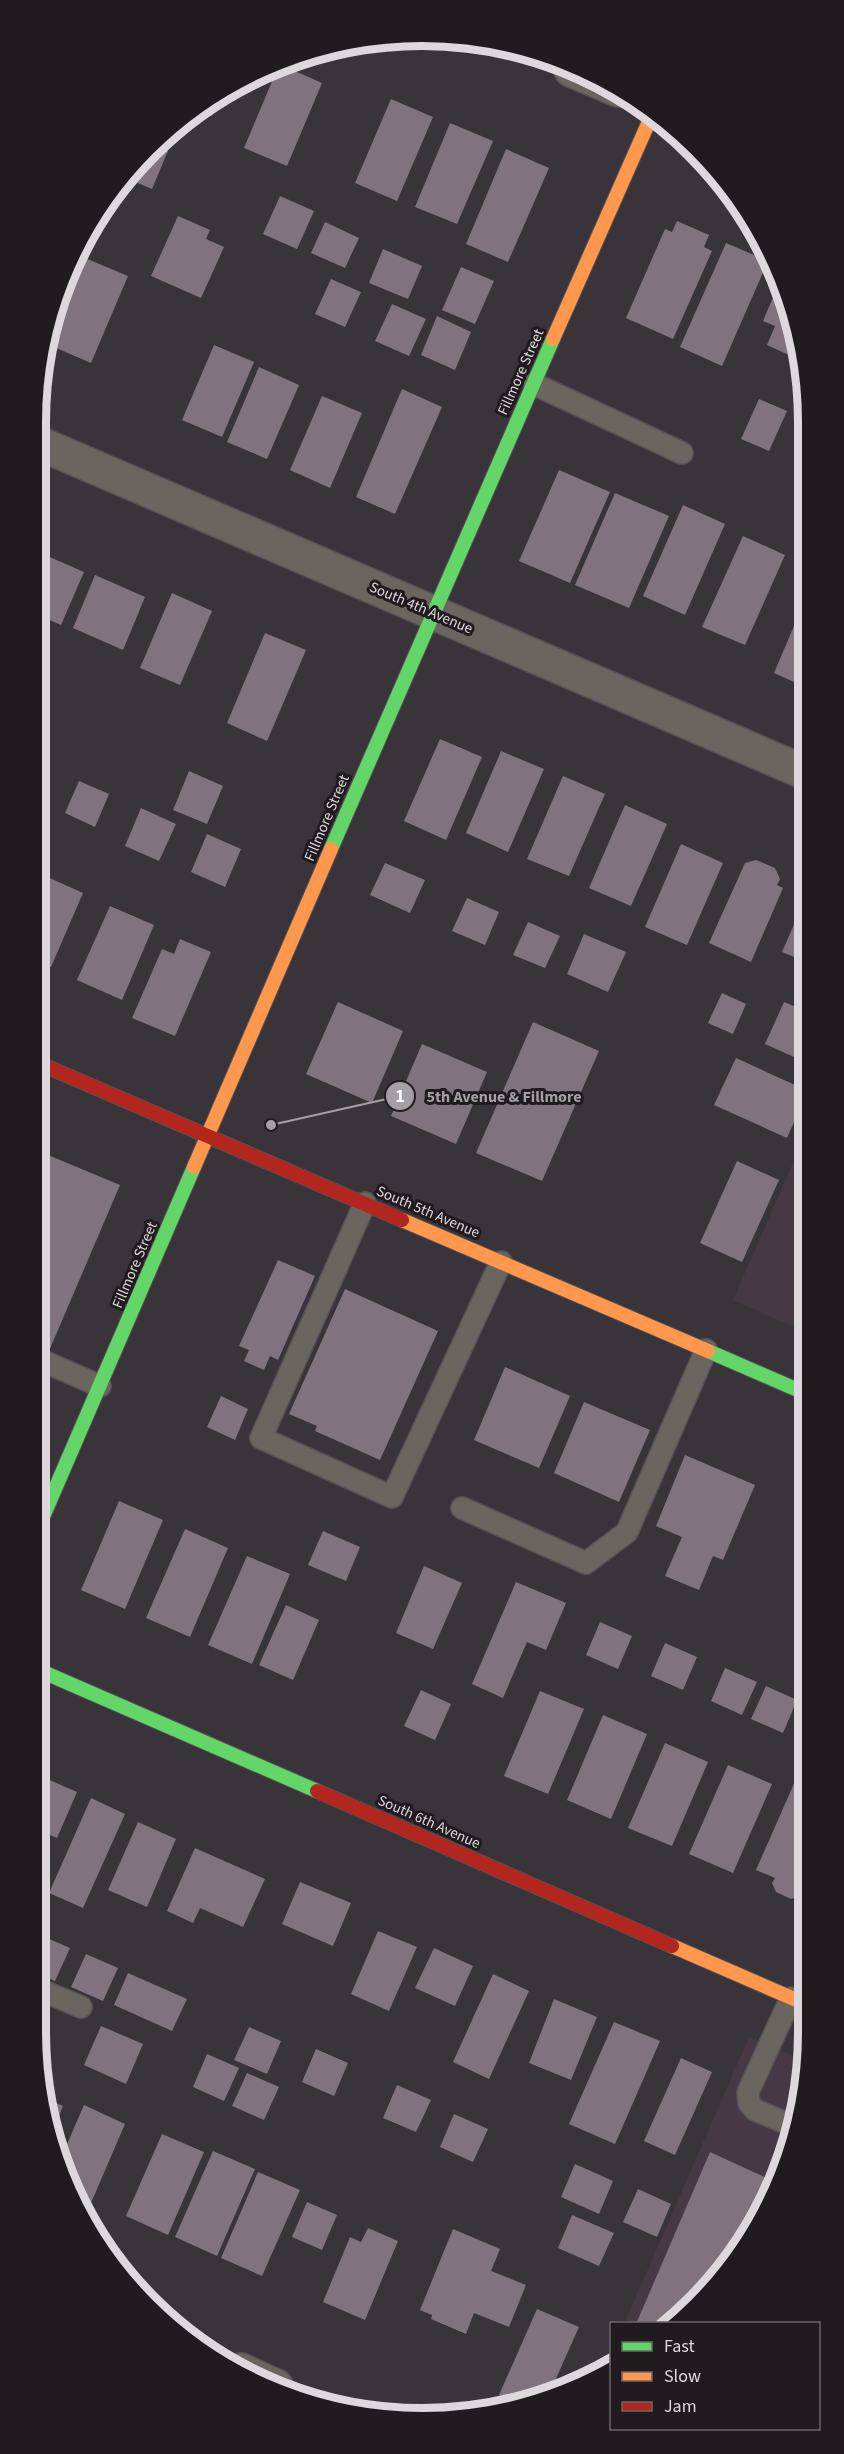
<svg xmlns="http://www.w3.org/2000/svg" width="844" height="2454" viewBox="0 0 844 2454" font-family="'Source Sans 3',sans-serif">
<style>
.built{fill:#473846}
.building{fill:#817280}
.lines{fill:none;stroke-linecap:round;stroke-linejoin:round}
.lane-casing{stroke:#565256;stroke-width:24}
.street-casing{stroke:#565256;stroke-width:36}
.fast-casing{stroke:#565256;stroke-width:16}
.slow-casing{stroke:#565256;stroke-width:16}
.jam-casing{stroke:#565256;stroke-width:16}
.lane{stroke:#6a665f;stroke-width:21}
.street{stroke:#6a665f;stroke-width:33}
.fast{stroke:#63d668;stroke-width:14}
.slow{stroke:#ff974d;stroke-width:14}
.jam{stroke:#b3261e;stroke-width:14}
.labels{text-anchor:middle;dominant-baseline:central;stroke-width:6;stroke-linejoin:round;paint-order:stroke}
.street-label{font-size:15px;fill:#dfd7de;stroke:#201b1f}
.rim{fill:none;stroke:#dfd7de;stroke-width:8}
.leader{fill:none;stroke:#a59ea4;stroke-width:2}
.callout-dot{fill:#a59ea4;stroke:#201b1f;stroke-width:2}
.mark-label{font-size:18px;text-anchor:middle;font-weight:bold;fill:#fff}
.callout-label{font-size:16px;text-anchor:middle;font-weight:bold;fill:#a59ea4;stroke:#201b1f;stroke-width:6;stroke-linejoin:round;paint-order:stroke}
</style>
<rect width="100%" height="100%" fill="#393439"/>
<path class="built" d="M806,1133L807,1333L733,1300Z
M749,2037L804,2061L795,2132L743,2247L666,2323L624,2324Z"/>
<path class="building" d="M288,68L322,83L287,166L244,148L276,72Z
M222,94L212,116L202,111L211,103Z
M391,99L433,117L397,201L355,183Z
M450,123L493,141L457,224L415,207Z
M160,148L168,151L152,189L126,178Z
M506,149L549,168L508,262L466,244Z
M280,196L314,211L297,249L263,234Z
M178,216L210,230L206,239L224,247L201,298L151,276Z
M677,221L709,235L704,247L712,251L673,339L626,318L665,229L672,232Z
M325,222L359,238L345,268L311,253Z
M726,243L768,261L722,366L680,347Z
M383,249L422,266L408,299L369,283Z
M85,258L128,276L91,363L47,344Z
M461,267L494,281L475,324L442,310Z
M331,279L361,292L345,327L315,314Z
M780,281L797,342L791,356L767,345L775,326L763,321Z
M392,304L426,319L409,356L375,341Z
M437,316L471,332L455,370L421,355Z
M214,345L254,362L222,437L182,420Z
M259,367L299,385L267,459L227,442Z
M402,389L442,407L395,514L356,497Z
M322,396L362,413L330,488L290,470Z
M759,399L787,411L769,451L741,439Z
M559,470L610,492L570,583L519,561Z
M615,493L669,516L629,608L575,585Z
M683,505L725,524L685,615L643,596Z
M743,536L785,555L745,645L702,627Z
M36,551L84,572L61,625L36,614Z
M95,575L145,597L123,650L73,628Z
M172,593L212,611L180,685L140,668Z
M805,600V687L774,673Z
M265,633L306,650L267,741L227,723Z
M440,739L482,757L446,840L404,821Z
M501,751L544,769L508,852L466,833Z
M189,771L223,786L207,824L173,810Z
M563,776L605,794L569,876L527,859Z
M79,781L109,794L95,827L65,813Z
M625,805L667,824L631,906L589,888Z
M141,808L176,824L159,861L125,846Z
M207,834L241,849L225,887L191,872Z
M681,844L723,863L687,945L645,927Z
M756,860L775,868L780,879L777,885L783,888L751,962L709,943L745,863Z
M385,863L425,880L410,913L370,895Z
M43,875L83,893L51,967L36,961V892Z
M806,897V962L782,952Z
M467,898L499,912L485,945L452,931Z
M110,906L154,925L122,1000L77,980Z
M528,922L560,936L545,968L513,955Z
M584,934L626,952L608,992L567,974Z
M180,939L211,952L175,1036L132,1018L162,949L174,954Z
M722,993L746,1004L733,1034L708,1023Z
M338,1002L403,1031L372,1103L306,1074Z
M784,1002L806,1011V1029L794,1057L765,1044Z
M533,1022L599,1051L542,1181L476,1153Z
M422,1044L487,1072L456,1144L391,1116Z
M736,1058L806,1090V1095L787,1138L714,1105Z
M36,1150L120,1185L49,1351L36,1345Z
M737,1161L779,1180L742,1262L700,1243Z
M278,1260L315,1276L278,1360L270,1356L264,1370L244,1361L249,1350L239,1346Z
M345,1289L438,1331L380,1460L315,1431L317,1426L289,1414Z
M505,1367L570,1396L539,1468L474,1440Z
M221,1396L248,1409L235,1440L207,1427Z
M584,1402L650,1430L619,1502L554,1473Z
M685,1455L755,1485L723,1560L713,1556L699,1590L665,1576L682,1537L656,1526Z
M119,1501L163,1520L125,1609L81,1590Z
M185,1529L228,1548L190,1637L146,1618Z
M323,1531L360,1547L346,1581L308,1565Z
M247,1556L290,1574L252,1664L208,1645Z
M424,1566L462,1583L433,1649L396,1633Z
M516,1582L566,1603L546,1650L527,1642L503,1698L472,1684Z
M286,1605L319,1620L293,1680L259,1665Z
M600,1622L632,1636L618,1669L586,1655Z
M665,1643L697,1657L683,1690L651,1676Z
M725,1668L757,1682L742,1715L711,1701Z
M766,1686L797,1700L783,1733L751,1719Z
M421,1690L451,1704L435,1740L404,1726Z
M540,1691L584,1709L548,1794L504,1776Z
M603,1715L647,1734L611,1819L567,1800Z
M665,1743L708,1762L672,1846L628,1828Z
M728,1765L772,1784L733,1873L689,1854Z
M36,1774L77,1792L57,1838L36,1829Z
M796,1779L808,1784V1882L802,1896L791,1899L776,1892L772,1883L775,1878L756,1870Z
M91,1798L125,1814L83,1908L49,1893Z
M138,1822L176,1839L147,1907L108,1890Z
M195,1848L265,1879L243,1927L200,1908L193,1923L167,1911Z
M300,1882L351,1903L333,1946L282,1924Z
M378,1931L417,1947L389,2011L351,1994Z
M38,1934L70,1948L55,1981L36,1973V1939Z
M434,1948L473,1966L455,2006L415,1988Z
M86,1954L118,1968L103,2001L71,1987Z
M128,1973L187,1999L172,2031L114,2005Z
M493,1974L529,1991L489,2079L453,2062Z
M554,1999L597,2017L571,2080L529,2063Z
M614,2022L660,2041L615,2144L569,2124Z
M101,2026L143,2044L126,2084L84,2065Z
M249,2027L281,2041L267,2074L234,2060Z
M316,2049L348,2063L334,2096L302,2082Z
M207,2054L239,2068L224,2101L193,2087Z
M681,2058L712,2072L675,2155L644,2141Z
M247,2073L279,2087L264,2120L232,2106Z
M397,2085L431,2100L416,2132L383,2118Z
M49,2100L63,2106L55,2126L53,2116Z
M84,2105L125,2124L91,2203L76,2197L65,2179L61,2158Z
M454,2114L488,2129L473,2162L440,2147Z
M162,2134L204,2152L168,2235L126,2216Z
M213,2151L255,2169L217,2256L175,2237Z
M710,2152L773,2181L743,2247L666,2324H636Z
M575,2164L613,2181L599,2214L561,2197Z
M258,2172L300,2190L262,2276L221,2258Z
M638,2189L671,2204L657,2237L623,2222Z
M307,2202L337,2215L322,2250L292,2237Z
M572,2215L614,2233L599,2266L558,2248Z
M368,2228L398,2241L365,2320L323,2302L350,2237L361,2242Z
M453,2229L500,2249L491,2271L526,2285L509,2327L474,2313L466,2334L431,2319L432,2315L420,2310Z
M537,2309L579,2327L550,2392L522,2405L499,2395Z"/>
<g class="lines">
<defs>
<path id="lane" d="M534,384L682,453
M365,1203L261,1438L392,1497L501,1262
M36,1358L100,1386
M462,1508L586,1563L627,1532L706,1350
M36,1988L81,2007
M791,1998L748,2092L749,2103L755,2110L796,2127"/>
<path id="street" d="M571,70L618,90
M36,442L806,773
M241,2370L276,2386"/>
<path id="fast" d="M331,849L553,339
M708,1351L807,1394
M36,1533L194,1167
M36,1669L317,1791"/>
<path id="slow" d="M553,339L651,117
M194,1167L331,849
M402,1220L708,1351
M672,1946L808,2005"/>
<path id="jam" d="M36,1062L402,1220
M317,1791L672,1946"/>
</defs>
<use href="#lane" class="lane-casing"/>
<use href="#street" class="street-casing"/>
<use href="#fast" class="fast-casing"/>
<use href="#slow" class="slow-casing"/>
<use href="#jam" class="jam-casing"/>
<use href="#lane" class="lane"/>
<use href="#street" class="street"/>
<use href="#fast" class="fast"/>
<use href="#slow" class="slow"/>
<use href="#jam" class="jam"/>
</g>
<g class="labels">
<g class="street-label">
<text transform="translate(521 372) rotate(-66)">Fillmore Street</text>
<text transform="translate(421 608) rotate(23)">South 4th Avenue</text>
<text transform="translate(327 818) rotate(-67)">Fillmore Street</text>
<text transform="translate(428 1212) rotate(23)">South 5th Avenue</text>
<text transform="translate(135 1265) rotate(-67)">Fillmore Street</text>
<text transform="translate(429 1822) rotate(24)">South 6th Avenue</text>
</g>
</g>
<path d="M0 0H844V2454H0ZM422 46H422A376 376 0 0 1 798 422V2032A376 376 0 0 1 422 2408H422A376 376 0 0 1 46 2032V422A376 376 0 0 1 422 46Z" fill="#201b1f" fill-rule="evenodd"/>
<path class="rim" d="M422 46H422A376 376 0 0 1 798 422V2032A376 376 0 0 1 422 2408H422A376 376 0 0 1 46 2032V422A376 376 0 0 1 422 46Z"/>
<path class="leader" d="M271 1125L400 1096"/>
<g class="callout-dot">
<circle cx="271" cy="1125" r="6"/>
<circle cx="400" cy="1096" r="15"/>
</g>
<g class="mark-label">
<text x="400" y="1102">1</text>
</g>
<g class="callout-label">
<text x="504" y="1102">5th Avenue &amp; Fillmore</text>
</g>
<rect x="610" y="2322" width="210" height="108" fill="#201b1f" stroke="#6c666b" stroke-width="1.5"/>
<rect x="622" y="2342" width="30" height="9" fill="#63d668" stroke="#6c666b" stroke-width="1.5"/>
<text x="664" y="2352" font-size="18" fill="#dfd7de">Fast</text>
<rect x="622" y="2372" width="30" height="9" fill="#ff974d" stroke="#6c666b" stroke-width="1.5"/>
<text x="664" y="2382" font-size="18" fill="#dfd7de">Slow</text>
<rect x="622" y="2402" width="30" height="9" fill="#b3261e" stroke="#6c666b" stroke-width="1.5"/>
<text x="664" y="2412" font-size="18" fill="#dfd7de">Jam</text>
</svg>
